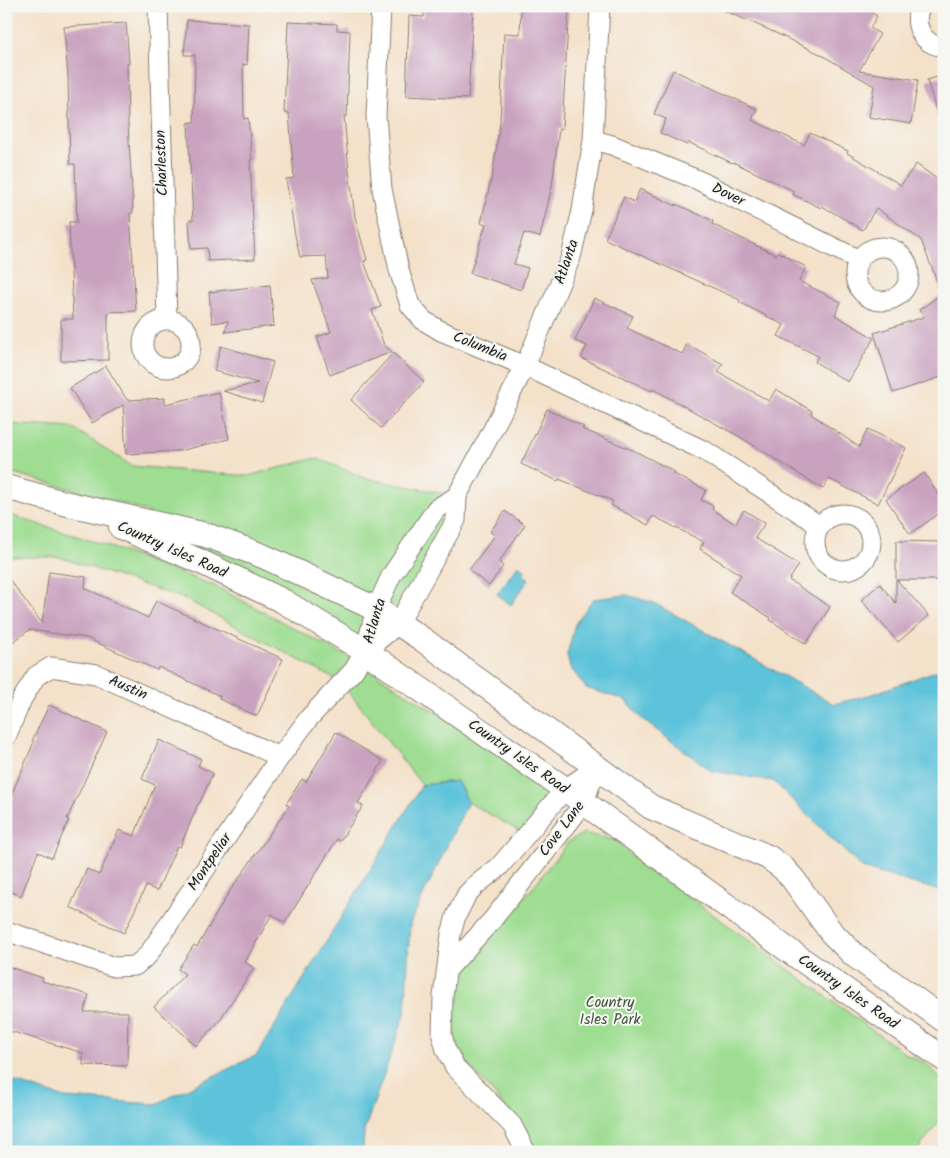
<svg xmlns="http://www.w3.org/2000/svg" width="950" height="1158" viewBox="0 0 950 1158" font-family="Kalam,sans-serif">
<style>
.green{fill:#9edd92;stroke:#5d7c57}
.water{fill:#5dc3da;stroke:#3c707b}
.building{fill:#c9a2bf}
.lines{fill:none;stroke-linecap:round;stroke-linejoin:round}
.minor-casing{stroke:#887e72;stroke-width:21}
.tertiary-casing{stroke:#887e72;stroke-width:26}
.minor{stroke:#fff;stroke-width:19}
.tertiary{stroke:#fff;stroke-width:24}
.labels{text-anchor:middle;dominant-baseline:central;stroke-width:4;stroke-linejoin:round;paint-order:stroke}
.street-label{font-size:15px;fill:#1c1c1c;stroke:#f6f6f2}
.park-label{font-size:15px;fill:#43563f;stroke:#f6f6f2}
</style>
<rect width="100%" height="100%" fill="#f6f6f2"/>
<filter id="ink" filterUnits="userSpaceOnUse"><feTurbulence type="fractalNoise" baseFrequency=".02" numOctaves="2"/><feDisplacementMap in="SourceGraphic" scale="10" xChannelSelector="R" yChannelSelector="G"/><feConvolveMatrix kernelMatrix="1 2 1 2 8 2 1 2 1" color-interpolation-filters="sRGB"/></filter>
<filter id="wash" filterUnits="userSpaceOnUse"><feTurbulence type="fractalNoise" baseFrequency=".0096" numOctaves="4" result="noise"/><feDisplacementMap in="SourceGraphic" scale="20" xChannelSelector="R" yChannelSelector="G"/><feGaussianBlur stdDeviation="1.12" result="paint"/><feColorMatrix in="noise" values="0 0 0 0 0 0 0 0 0 0 0 0 0 0 0 0 0 1.4 0 .05"/><feComposite in="paint" operator="in"/></filter>
<g filter="url(#wash)">
<rect width="100%" height="100%" fill="#f4e1c9"/>
<path class="green" d="M6,424L73,428L132,466L248,476L316,458L365,478L457,496L398,624L365,651L166,534H204L128,505L6,471Z
M6,514L105,545L215,586L359,663L535,776L544,788L548,800L526,835L468,802L457,781L422,785L342,683L185,599L59,557H11L6,561Z
M584,833L617,841L631,855L907,1055L927,1064L944,1082V1115L916,1152H533L496,1096L461,1058L449,1025L454,992L472,955L530,891L568,842Z"/>
<path class="water" d="M518,565L525,570L523,574L529,579L511,605L497,594Z
M626,595L654,603L834,704L873,694L944,668V890L940,891L862,868L773,781L712,771L643,720L625,700L586,688L570,667L567,655L575,624L593,599Z
M457,781L468,802L410,923L405,1014L364,1131L363,1152H6V1079L65,1098L156,1104L257,1055L422,785Z"/>
<g id="blocks">
<path class="building" d="M424,6L473,8L468,99L406,96L409,16L424,17Z
M521,6H569L562,129H559L552,186L540,237L524,233L514,264L528,268L521,290L470,273L486,224L481,223L493,171L500,122L504,33L520,34Z
M714,6H860L877,16L870,28L880,34L859,71L918,80L911,124L869,117L874,86L820,54L767,29Z
M187,20L249,24L247,65L243,64L244,119L248,118L252,160H250L255,259L208,261L207,248L191,249L189,220H193L188,123L194,122L195,55H184Z
M288,22L337,24V30L350,31L347,116H344L349,171L355,217L367,260L364,261L381,307L372,310L384,345L392,352L330,375L317,337L331,332L312,280L328,278L326,256L300,257L295,235L286,179L294,178L289,113H284Z
M126,23L129,63H127L128,124L132,190L133,213H130L136,311L108,312V360L61,361V319H73L69,222H77L75,164H70L68,77L64,27Z
M673,70L757,109L752,120L804,145L810,133L848,151L847,153L901,185L916,164L944,184V376L893,393L874,333L924,317L919,310L942,294L921,240L876,208L863,230L822,206L821,208L792,194L794,191L733,162L732,163L688,142L687,145L660,133L666,119L654,114Z
M944,75V122L940,123L927,80Z
M640,189L676,206V204L713,221L712,224L776,255L778,252L806,267L799,281L841,302L835,315L874,338L848,382L815,362L818,356L778,336L784,325L739,302L740,300L605,239L624,197L634,202Z
M270,285L274,326L225,332L228,321L212,323L209,292Z
M594,298L633,316L627,328L682,354L687,344L723,364L718,372L769,401L776,389L812,411L811,414L859,447L868,429L906,448L878,504L829,479L823,489L740,437L653,389L652,391L581,358L587,346L575,341Z
M221,346L273,362L262,403L223,391L258,383L214,371Z
M393,353L424,382L381,428L351,400Z
M106,366L127,400L165,398V404L219,392L229,439L179,451L126,454L123,405L92,423L70,388Z
M547,409L584,427L582,429L637,452L675,472L674,474L706,490L701,500L713,506L712,509L735,524L744,510L765,523L755,538L799,565L789,580L830,607L806,644L770,620L771,618L730,592L741,575L700,549L704,542L653,516L648,525L611,505L613,501L559,479L558,481L521,464Z
M924,473L944,502V510L910,534L886,499Z
M505,511L525,525L499,562L503,566L489,586L469,570L495,535L490,532Z
M896,541L944,542V580H897L929,616L898,642L861,600L880,584L896,603Z
M49,572L86,577L85,588L148,618L156,601L283,659L257,716L219,699L220,696L158,667L157,670L87,638L29,630L6,647V575L42,623Z
M49,705L107,732L67,819L69,820L52,858L38,852L21,896L6,890V807L34,742L32,741Z
M336,732L383,761L358,803L363,806L340,841L337,839L285,923L272,914L245,962L254,968L222,1016L223,1017L196,1046L154,1007L185,974L178,969L194,945L197,947L228,894L289,806L286,804L302,779L306,782Z
M159,740L201,759L198,766L213,773L199,804H198L180,847L177,846L157,891L146,886L124,933L70,907L87,869L99,875L119,830L134,836L155,785L142,779Z
M6,966L43,978L42,981L89,995L84,1012H128L127,1066L83,1065V1053L6,1030Z"/>
</g>
</g>
<g filter="url(#ink)">
<use href="#blocks" fill-opacity="0" stroke="#887e72" stroke-width="1"/>
<g class="lines">
<defs>
<path id="minor" d="M158,6L167,319
M381,6L376,116L382,189L399,270L410,305L423,320L441,331L525,366L705,451L820,526
M921,6C911,23 923,47 944,46
M593,140L612,145L698,180L859,260
M855 274a27 27 0 1 1 54 0a27 27 0 1 1-54 0Z
M143 344a24 24 0 1 1 48 0a24 24 0 1 1-48 0Z
M815 542a28 28 0 1 1 56 0a28 28 0 1 1-56 0Z
M365,651L398,624L456,520L457,496L490,435L525,366L571,257L582,210L593,140L600,6
M6,737L22,699L36,676L51,667L96,674L280,757
M6,931L114,967L135,966L148,955L280,757L309,718L354,670L365,651L376,609L391,576L436,509L457,496
M448,969L493,919L584,803L596,768
M526,1152L512,1125L455,1067L446,1050L442,1035L443,997L451,934L456,916L467,894L476,885L499,867L565,789L596,768"/>
<path id="tertiary" d="M6,487L64,503L206,535L263,556L363,603L376,609L422,639L651,807L768,857L783,868L793,879L831,932L854,955L944,1020
M121,527L199,561L283,601L365,651L565,789L788,950L944,1059"/>
</defs>
<use href="#minor" class="minor-casing"/>
<use href="#tertiary" class="tertiary-casing"/>
<use href="#minor" class="minor"/>
<use href="#tertiary" class="tertiary"/>
</g>
</g>
<g class="labels">
<g class="street-label">
<text transform="translate(162 163) rotate(-92)">Charleston</text>
<text transform="translate(728 195) rotate(26)">Dover</text>
<text transform="translate(567 262) rotate(-71)">Atlanta</text>
<text transform="translate(480 347) rotate(22)">Columbia</text>
<text transform="translate(172 550) rotate(24)">Country Isles Road</text>
<text transform="translate(375 621) rotate(-73)">Atlanta</text>
<text transform="translate(128 688) rotate(24)">Austin</text>
<text transform="translate(518 757) rotate(35)">Country Isles Road</text>
<text transform="translate(562 829) rotate(-53)">Cove Lane</text>
<text transform="translate(210 862) rotate(-56)">Montpeliar</text>
<text transform="translate(848 992) rotate(35)">Country Isles Road</text>
</g>
<g class="park-label">
<text x="610" y="1003">Country<tspan x="610" dy="17">Isles Park</tspan></text>
</g>
</g>
<rect width="950" height="1158" fill="none" stroke="#f6f6f2" stroke-width="25"/>
</svg>
